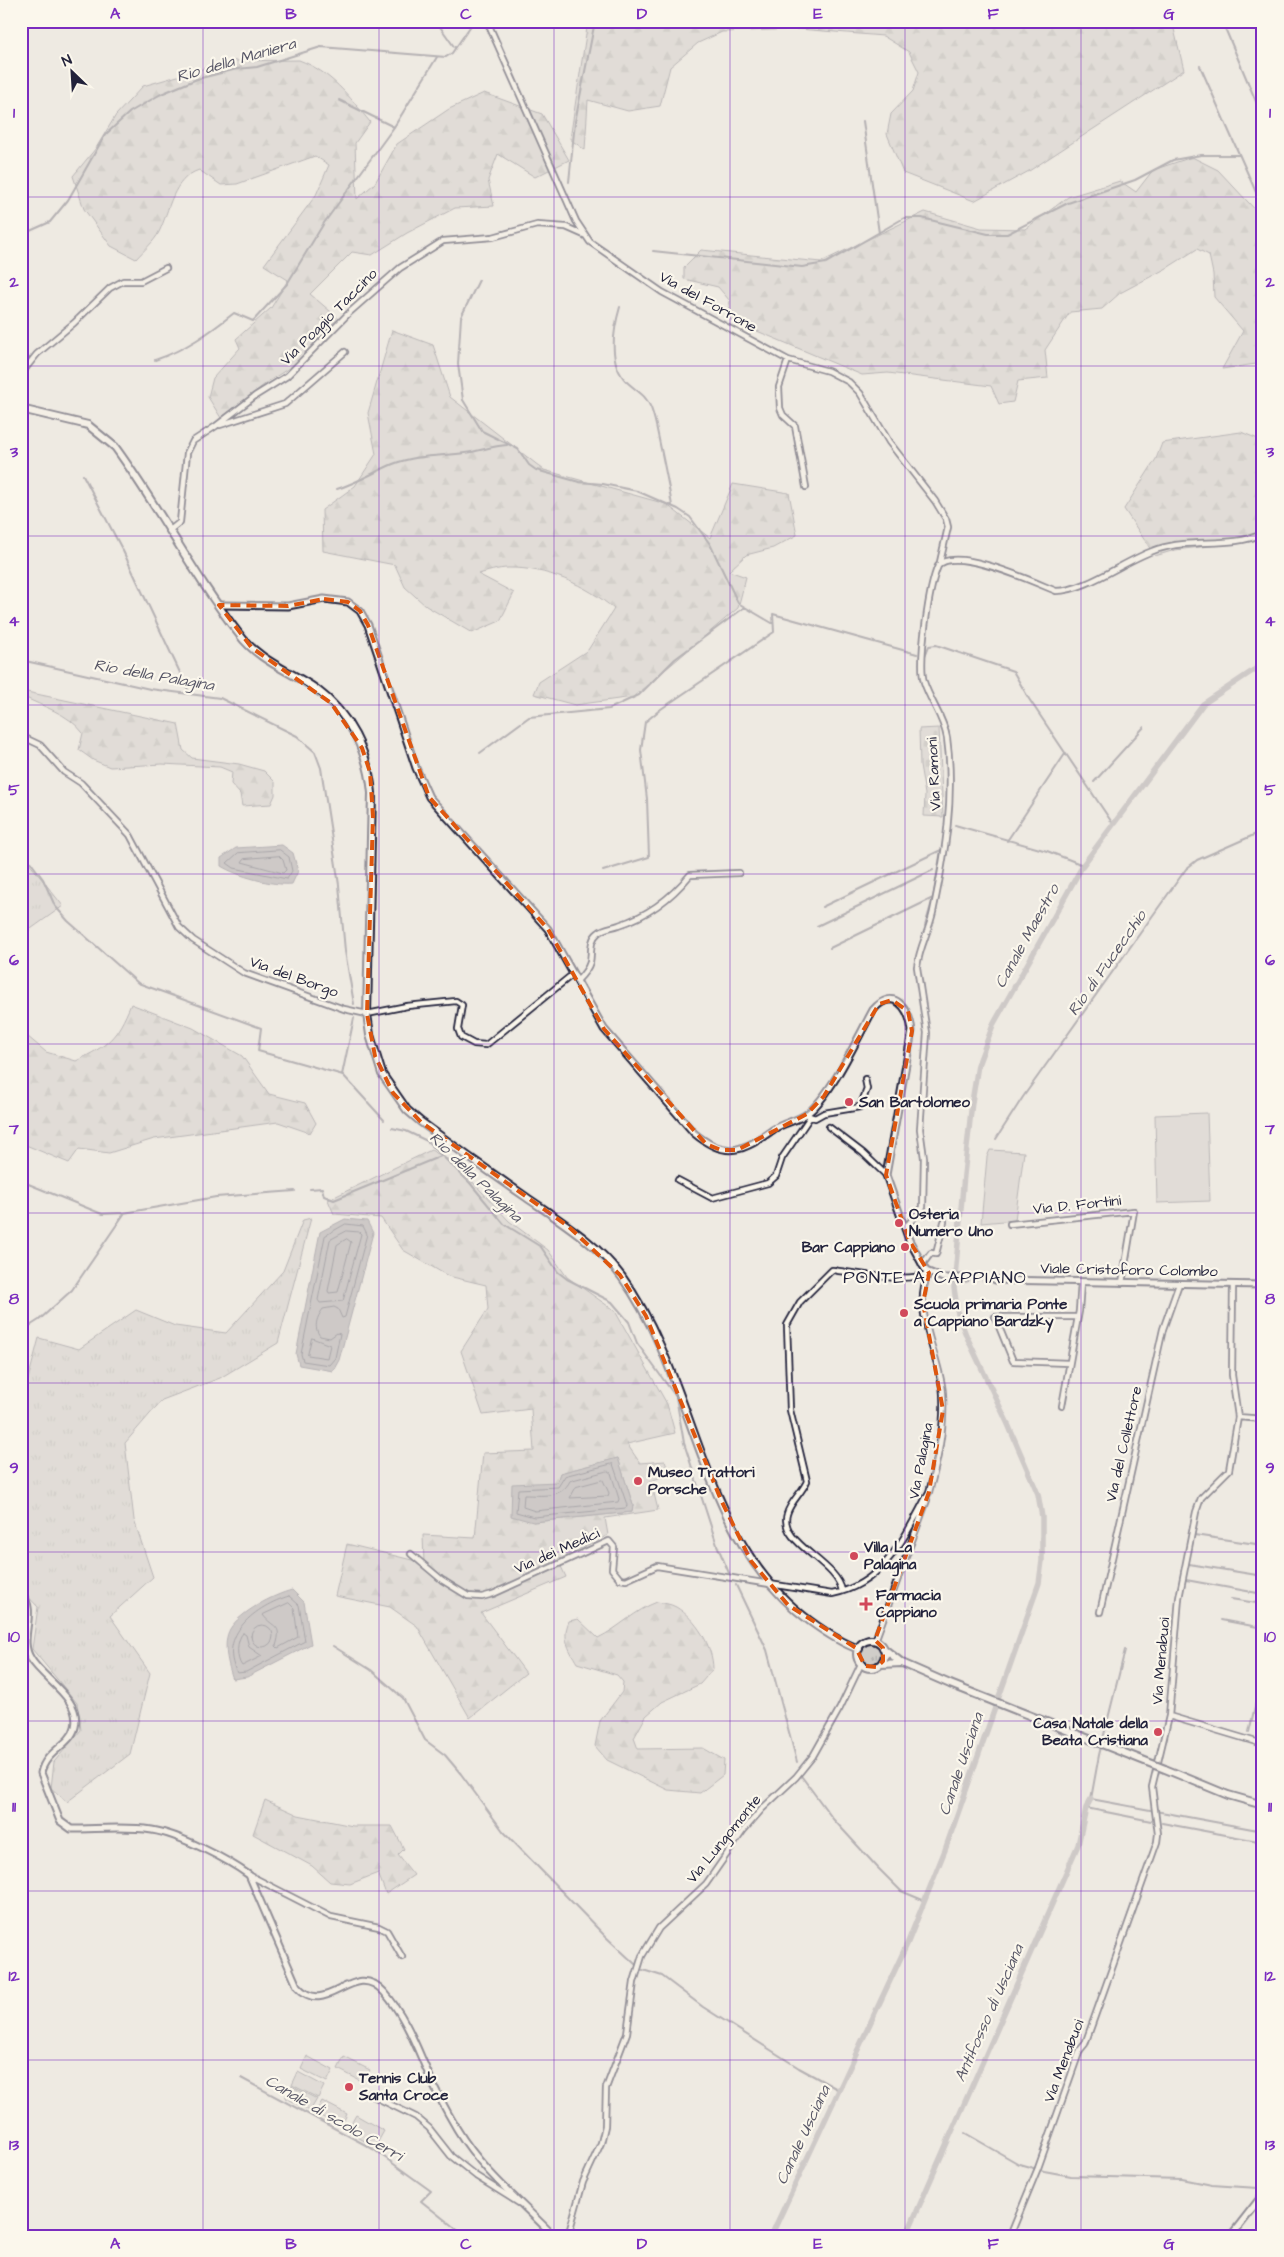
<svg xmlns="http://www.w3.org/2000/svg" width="1284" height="2257" viewBox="0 0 1284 2257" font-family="'Architects Daughter',sans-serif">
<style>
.grass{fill:url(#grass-tufts);stroke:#797882}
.forest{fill:url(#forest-firs);stroke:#797882;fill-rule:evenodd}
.cemetery{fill:url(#cemetery-stones);stroke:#797882}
.park{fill:#d0cdc9;stroke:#797882}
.water{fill:#a6a3a7;stroke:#716f7c}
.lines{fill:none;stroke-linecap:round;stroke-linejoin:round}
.shore{stroke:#575666;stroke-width:1}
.stream{stroke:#716f7c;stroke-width:2}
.canal{stroke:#a6a3a7;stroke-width:5.5}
.tertiary-tunnel{stroke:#c5c2c1;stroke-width:5;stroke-dasharray:5 2.5;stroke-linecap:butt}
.minor-casing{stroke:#22223b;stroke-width:8}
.tertiary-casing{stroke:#22223b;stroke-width:9}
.secondary-casing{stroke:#22223b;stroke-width:10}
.minor{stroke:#fbf7ec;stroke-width:4.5}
.tertiary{stroke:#fbf7ec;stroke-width:5}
.secondary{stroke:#fbf7ec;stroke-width:6}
.secondary-bridge-casing{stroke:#22223b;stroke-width:10;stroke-linecap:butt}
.secondary-bridge{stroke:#fbf7ec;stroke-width:6}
.marked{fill:none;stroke:#de560e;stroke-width:4;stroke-dasharray:10 6;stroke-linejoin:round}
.grid{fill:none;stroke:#7b2cbf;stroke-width:1;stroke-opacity:0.55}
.poi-dot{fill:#d1495b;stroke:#fbf7ec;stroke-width:2}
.labels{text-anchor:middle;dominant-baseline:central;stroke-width:4.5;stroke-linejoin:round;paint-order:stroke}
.street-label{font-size:15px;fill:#22223b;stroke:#fbf7ec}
.poi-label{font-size:15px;font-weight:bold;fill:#22223b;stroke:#fbf7ec;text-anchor:start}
.water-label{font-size:16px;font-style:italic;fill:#575666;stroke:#fbf7ec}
.quarter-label{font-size:18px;letter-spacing:1px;fill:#22223b;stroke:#fbf7ec}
.neatline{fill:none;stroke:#7b2cbf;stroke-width:2}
.grid-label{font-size:16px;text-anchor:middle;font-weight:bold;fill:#7b2cbf}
</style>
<defs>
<pattern id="grass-tufts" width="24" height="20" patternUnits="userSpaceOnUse" patternTransform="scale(1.25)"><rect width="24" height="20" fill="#d0cdc9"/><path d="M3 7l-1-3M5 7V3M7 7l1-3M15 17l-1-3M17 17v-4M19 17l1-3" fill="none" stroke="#b2b0ae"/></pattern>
<pattern id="forest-firs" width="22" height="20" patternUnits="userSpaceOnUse" patternTransform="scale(1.25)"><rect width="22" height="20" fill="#d0cdc9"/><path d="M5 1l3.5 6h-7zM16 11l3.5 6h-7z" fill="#b2b0ae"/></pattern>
<pattern id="cemetery-stones" width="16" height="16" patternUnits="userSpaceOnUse" patternTransform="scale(1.25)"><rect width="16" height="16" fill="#d0cdc9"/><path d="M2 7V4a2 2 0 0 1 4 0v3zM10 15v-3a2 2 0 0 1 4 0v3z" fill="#b2b0ae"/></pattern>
</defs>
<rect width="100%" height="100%" fill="#eeeae2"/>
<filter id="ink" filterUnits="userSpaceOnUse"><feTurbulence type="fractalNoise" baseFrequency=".02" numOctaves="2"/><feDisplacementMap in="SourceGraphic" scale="10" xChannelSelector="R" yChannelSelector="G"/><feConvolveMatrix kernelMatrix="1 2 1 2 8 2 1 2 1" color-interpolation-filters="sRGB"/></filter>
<g filter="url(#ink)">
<path class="grass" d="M21,853L63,906L21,936Z
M311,1218L278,1343L220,1378L162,1400L125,1443L134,1520L153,1577L110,1616L150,1673L130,1754L67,1802L51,1788L54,1762L81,1730L77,1703L32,1649L38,1607L21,1589V1406L39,1338L79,1349L136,1310L175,1326L226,1333L283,1271L303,1220Z
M860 1654a11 11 0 1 1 22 0a11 11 0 1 1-22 0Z"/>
<path class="forest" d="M588,21H1172L1184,70L1029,171L974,201L903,173L887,134L891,114L913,91L919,72L909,52L883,36L799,29L722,32L698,43L670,67L660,106L628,111L588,100L585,150L570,139Z
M299,60C331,72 349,96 370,122L355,143L357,199L375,183L397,144L449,109L484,93L542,114L569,160L535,177L498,154L488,180L494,206L455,208L407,233L372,255L352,252L310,294L337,317L316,345L300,361L269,381L221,418L208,397L213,378L240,348L236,339L271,308L288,280L264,265L316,195L329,165L315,156L237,184L221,185L199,170C172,179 170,210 159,232C154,242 143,251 136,259L111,246L84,209L73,176L96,148L116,115L143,86L230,61Z
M1192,157L1218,170L1263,218V363L1222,369L1243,331L1214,297L1213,274L1209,255L1197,249L1167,268L1120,293L1102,309L1070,312L1045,350L1048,378L1018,381L1013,402L999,404L991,386L888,373L862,375L726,318L730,301L718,287L684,279V267L701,250L821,262L925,212L981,228L1025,229L1068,197L1120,181L1136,192L1153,170Z
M392,330L433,345L450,397L544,470L666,504L710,538L733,484L789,493L797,535L773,548L746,555L729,571L746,577L738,608L633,697L575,705L534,694L539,682L588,650L614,609C587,585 545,567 508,568C498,568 487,572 478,574L514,593L500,621L472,633L426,606L405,587L395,565L323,551L322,510L355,486L376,454L368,413Z
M1241,432L1263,441V535L1252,541L1175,550L1155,556L1124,509L1156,459L1162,443Z
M22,691L178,724L183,750L192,758L239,764L264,771L275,782V795L271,804L242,806L240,794L231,784L232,772L220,767L162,764L110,767L93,760L79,750L83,733C68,713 43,707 22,696Z
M131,1004L193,1028L242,1056L269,1094L305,1103L316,1123L310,1133L278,1122L154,1139L109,1153L79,1149L69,1163L21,1143V1031L46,1052L76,1061C109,1045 117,1038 131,1004Z
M431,1150L456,1164L509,1221L548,1250L567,1277L615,1311L667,1404L675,1433L627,1444L640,1463L665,1461L669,1474L651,1481L658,1510L605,1518L608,1535L558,1560L566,1577L481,1613L526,1673L470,1718L417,1626L390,1607L335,1596L347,1544L424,1563L423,1535L475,1538L483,1453L534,1451L531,1409L483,1415L461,1351L488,1309L486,1285L448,1276L403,1250L381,1218L334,1214L328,1200ZM618,1458L633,1505L632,1512L533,1522L547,1484L557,1482L560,1473Z
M657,1602C663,1603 671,1604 676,1607C696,1619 713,1646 713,1669L700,1684L662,1702L646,1716L634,1738L638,1749L703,1748L724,1760L723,1775L700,1793L668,1790L607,1760L595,1746L600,1721L622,1692L623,1682L617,1675L577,1663C568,1648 562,1638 569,1621L578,1619L598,1638C619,1628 635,1610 657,1602Z
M265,1800L298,1815L353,1826H392L404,1849L398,1855L414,1875L386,1894L378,1873L350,1884L330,1882L312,1866L253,1834Z"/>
<path class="cemetery" d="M939,728L943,817L924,816L925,794L920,765L919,729Z"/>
<path class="park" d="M1207,1113L1210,1201L1157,1203L1155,1115Z
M990,1150L1024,1152L1015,1220L981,1223L987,1157Z
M307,2056L333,2070L327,2082L301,2069Z
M344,2057L370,2070L363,2082L338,2069Z
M298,2072L324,2086L318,2098L292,2085Z
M291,2086L317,2099L310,2111L285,2098Z
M322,2101L347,2114L341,2127L315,2113Z
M356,2115L384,2131L375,2147L347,2131Z"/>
<path class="water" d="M282,845L293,853L298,871L292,884C273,886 237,876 221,866V858L236,848Z
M345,1219L367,1221L373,1233L339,1360L333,1371L299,1365L296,1354L320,1232Z
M618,1458L633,1505L632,1512L533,1522L511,1516L512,1484L557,1482L560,1473Z
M292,1590L304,1602L311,1644L247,1677L233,1679C228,1665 222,1643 230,1629C240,1612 273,1595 292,1590Z"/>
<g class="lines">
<path class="shore" d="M280,850L289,857L292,871L287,879L234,868L227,863L238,853Z
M279,856L283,860L286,870L283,873L242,862L244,859Z
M346,1224L363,1226L367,1234L345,1317L342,1318L338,1309L334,1307L323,1309C317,1317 313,1327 320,1336L330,1338L337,1333L340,1334L335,1358L329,1365L303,1361L301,1354L325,1236Z
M347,1231L359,1232L361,1234L343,1301L320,1303L318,1300L330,1240Z
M347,1239L351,1242L338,1292L329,1293L328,1291L337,1245Z
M312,1338L330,1345L327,1358L308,1355Z
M613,1464L627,1505L626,1508L534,1517L516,1512L518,1489L558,1487L565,1476Z
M608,1471L611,1473L619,1499L618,1502L535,1511L523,1507L524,1495C542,1495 561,1499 570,1481Z
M603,1480L609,1493L608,1496L570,1498L576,1487Z
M289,1596L299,1605L305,1641L246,1672L237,1673C217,1635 256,1606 289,1596Z
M289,1603L294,1608L298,1637L278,1648L276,1646C283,1623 273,1629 263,1615Z
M251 1636a11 11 0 1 1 22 0a11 11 0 1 1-22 0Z
M243,1633L246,1635L249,1647L262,1656L242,1666C236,1659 236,1640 243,1633Z"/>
<path class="stream" d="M436,21L455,48
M1222,21L1263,118
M1200,66L1263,208
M339,100L394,127
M863,121L879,233
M569,182L575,122L595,21
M21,235L50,222L68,200L105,135L130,112L161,94L197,79L237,69L257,67L321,47L446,57L452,53L474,21
M653,251L802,267L826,263L904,218H922L988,234H1007L1068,203L1135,180L1173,160L1201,155H1238
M479,280L461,317L458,364L463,400L482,431L518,449L529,465L536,470L579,482L603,484L637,491L678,509L690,517L710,544L738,603L772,623
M620,307C613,331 607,364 628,383C638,392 646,395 651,408C656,421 658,436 661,449C665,468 669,487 672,506
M155,360C185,350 209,333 234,313L253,321L287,284L324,223L394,127L437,57
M83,475L123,551L190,694
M337,489C357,483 374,472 393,464C416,455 441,456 465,453C480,451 492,446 507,445
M925,656L929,646L936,645L1013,671L1029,699L1113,824
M21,660L150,689L220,698L297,736L315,752L321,768L339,885L345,951L354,1004
M480,753L529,717L609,709L639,695L675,659L745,607
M1094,782L1144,727
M955,825L1047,851L1083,865
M1007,841L1065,754
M21,849L43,879L55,906L68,921L138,983L261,1028L258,1051L343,1075L384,1120
M603,871L649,857L647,799L641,750L645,722L661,709L774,632L773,614L917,654
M822,907L941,850
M817,926L933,870
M925,926L933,898L941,850
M830,948L933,898
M342,1075L354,1018
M392,1128L406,1131L427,1141L470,1183L504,1224L541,1247L558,1272L567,1279L612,1302L629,1322L637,1343L676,1397L684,1443L717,1545L729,1573
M996,1139L1023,1097L1186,869L1197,860L1263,831
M21,1181L102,1214L124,1213L216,1197L295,1191
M310,1189L322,1188L324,1196L334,1200L441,1156
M21,1324L28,1327
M21,1343L28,1327L39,1320L72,1290L124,1214
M1194,1535L1263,1545
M1189,1564L1263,1576
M1186,1580L1263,1594
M736,1585L767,1650L797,1762
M1231,1599L1263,1604
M1221,1620L1263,1628
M333,1646L371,1670L403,1698L425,1740L445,1755L461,1774L503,1831L606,1937L635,1964
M1125,1650L1099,1755L1091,1799L1263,1831
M1249,1732L1263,1672
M802,1777L833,1819L878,1868L901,1891L925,1901
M1086,1808L1151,1821
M1162,1823L1263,1842
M643,1970L662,1976L703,2007L799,2068L839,2090
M241,2078L373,2149L431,2191L421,2201L465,2236
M965,2133L1019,2164L1044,2171L1071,2176L1182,2179L1212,2185L1258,2188"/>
<path class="canal" d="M771,2236L908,1942L945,1850L1039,1583L1042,1561V1517L1038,1494L1007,1422L966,1335L958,1314L954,1288L964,1175L972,1102L978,1065L993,1025L1083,865L1203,704L1263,664
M906,2236L1078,1845L1086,1808L1091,1799"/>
<path class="tertiary-tunnel" d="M966,1278L995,1280"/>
<defs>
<path id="minor" d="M487,21L576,221L590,242L662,292L788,360L828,371L849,382L860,393L889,442L935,501L946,519L948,527L940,562
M788,360L779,387L780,408L783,415L795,426L806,487
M21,374L37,354L74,323L110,288L123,281H141L166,268
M220,425L285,404L345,352
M170,530L180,522L187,453L193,441L216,426L255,396L287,376L350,312L400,268L443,241L493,237L537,225L566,227L584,235
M21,736L40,745L64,772L81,783L130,835L179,927L193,940L244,973L344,1009L367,1014L407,1006L456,1001L462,1005L458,1029L461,1037L474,1044L486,1045L573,974
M577,981C582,976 588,969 590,962C592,952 589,940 598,933C605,927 611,928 619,925C647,916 672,897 690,875L739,873
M809,1116L815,1118L824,1113L860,1107L867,1089L865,1079
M829,1127L863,1153L886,1175
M678,1180L712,1198L768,1183L776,1176L782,1158L810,1117
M1010,1224L1134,1211L1122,1283
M905,1228L923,1207L924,1158L920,1129L927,1033L917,967C919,948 929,931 933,912C945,855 955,797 947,738C944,718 930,701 924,682C918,662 929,586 938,566C954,545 1036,583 1056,591C1087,591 1126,559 1158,549C1192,538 1230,548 1263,534
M922,1265L931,1253L936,1254L944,1222
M928,1275C911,1310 941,1358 943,1394C945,1427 938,1461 929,1492
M1069,1363L1013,1361L995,1317H1078
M1062,1406L1079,1311L1081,1282
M1238,1417L1263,1419
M411,1554L442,1580L468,1596L482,1597L493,1594L609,1541L614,1547L612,1569L620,1579L626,1580L657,1566L832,1594C885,1584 906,1534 929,1492
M842,1591C837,1562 778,1543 787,1514C790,1502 802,1493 807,1481L790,1410L787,1325L800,1302L832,1270C857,1273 907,1284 929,1273
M1100,1612L1163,1329L1179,1284
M875,1641L927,1500
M1169,1716L1263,1744
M249,1875L331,1917L379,1927L387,1931L402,1957
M367,2093L416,2117L429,2128L451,2156L476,2176L519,2203
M568,2236L583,2182L601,2143L605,2126L606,2088L627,2033L634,1982L642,1956L659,1928L706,1884L743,1831L763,1808L796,1777L813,1756L840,1708L861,1664
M1010,2236L1038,2168L1080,2050L1085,2044L1157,1842L1158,1834L1152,1787L1169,1716L1179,1598L1196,1512L1201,1498L1229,1470L1238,1417L1232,1375L1233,1285"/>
<path id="tertiary" d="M219,605L288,606L324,599L348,602L360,611L368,625L416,768L429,797L548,929L604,1029L694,1133C726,1160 744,1151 774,1129C785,1122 798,1121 808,1113C832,1094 858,1037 873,1010C894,986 909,1008 912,1031L886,1175L909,1240L926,1271L943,1278H966
M995,1280L1263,1285
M21,1593C39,1612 17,1638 31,1659C43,1679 82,1699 75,1727C71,1745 45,1751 41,1773L60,1821L71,1829C97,1829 126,1826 152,1830C179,1834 227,1859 249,1875L297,1986C327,2021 353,1957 384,1992C406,2017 416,2046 429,2075C437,2094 447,2112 457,2129C482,2171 520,2201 554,2236"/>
<path id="secondary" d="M21,409L88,425L115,447C159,507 193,575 239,634C259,661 290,671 316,689C350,714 368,752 372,793L367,1014L370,1035L382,1074L407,1110L421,1122C456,1148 491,1173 526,1197C559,1220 597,1243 622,1277C698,1382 699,1540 810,1621C825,1632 841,1643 859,1649
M857 1654a14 14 0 1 1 28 0a14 14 0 1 1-28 0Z
M883,1648L902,1663L950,1684
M881,1664L901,1663
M1165,1769L1228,1795L1263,1805
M1231,2236L1263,2195"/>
</defs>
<use href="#minor" class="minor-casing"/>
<use href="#tertiary" class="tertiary-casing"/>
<use href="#secondary" class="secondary-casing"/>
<use href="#minor" class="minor"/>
<use href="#tertiary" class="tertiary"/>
<use href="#secondary" class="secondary"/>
<defs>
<path id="secondary-bridge" d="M950,1684L1165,1769"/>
</defs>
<use href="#secondary-bridge" class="secondary-bridge-casing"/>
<use href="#secondary-bridge" class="secondary-bridge"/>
</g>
</g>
<path d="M0 0H1284V2257H0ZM324,599L348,602L360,611L368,625L429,797L548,929L604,1029L706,1144L721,1150H737L807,1114L824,1096L879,1004L892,1000L908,1011L912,1031L886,1175L909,1240L929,1273L923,1303L943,1410L929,1492L875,1640L883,1648V1661L877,1667L865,1666L856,1648L788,1605L751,1561L721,1500L646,1316L620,1275L569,1227L421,1122L393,1093L375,1056L367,1014L373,817L370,772L362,748L331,703L252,648L219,605L288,606Z" fill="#eeeae2" fill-opacity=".55" fill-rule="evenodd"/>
<path class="marked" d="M324,599L348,602L360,611L368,625L429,797L548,929L604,1029L706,1144L721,1150H737L807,1114L824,1096L879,1004L892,1000L908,1011L912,1031L886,1175L909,1240L929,1273L923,1303L943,1410L929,1492L875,1640L883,1648V1661L877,1667L865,1666L856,1648L788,1605L751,1561L721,1500L646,1316L620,1275L569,1227L421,1122L393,1093L375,1056L367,1014L373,817L370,772L362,748L331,703L252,648L219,605L288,606Z"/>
<path class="grid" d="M203,21V2236M379,21V2236M554,21V2236M730,21V2236M905,21V2236M1081,21V2236M21,197H1263M21,366H1263M21,536H1263M21,705H1263M21,874H1263M21,1044H1263M21,1213H1263M21,1383H1263M21,1552H1263M21,1721H1263M21,1891H1263M21,2060H1263"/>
<g class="poi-dot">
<circle cx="849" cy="1102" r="5"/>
<circle cx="899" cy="1223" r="5"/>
<circle cx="905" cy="1247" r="5"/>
<circle cx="904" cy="1313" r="5"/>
<circle cx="638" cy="1481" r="5"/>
<circle cx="854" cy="1556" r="5"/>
<path d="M863.5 1596.5h5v5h5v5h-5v5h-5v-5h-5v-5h5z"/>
<circle cx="1158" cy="1732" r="5"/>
<circle cx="349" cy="2087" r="5"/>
</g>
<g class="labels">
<g class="street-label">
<text transform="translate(708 302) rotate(29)">Via del Forrone</text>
<text transform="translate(329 317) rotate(-45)">Via Poggio Taccino</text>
<text transform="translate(934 774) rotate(-93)">Via Ramoni</text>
<text transform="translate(294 977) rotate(20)">Via del Borgo</text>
<text transform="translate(1077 1205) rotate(-6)">Via D. Fortini</text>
<text transform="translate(1129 1270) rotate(1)">Viale Cristoforo Colombo</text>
<text transform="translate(1124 1444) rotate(-77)">Via del Collettore</text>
<text transform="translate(921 1461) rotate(-79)">Via Palagina</text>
<text transform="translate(557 1551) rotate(-24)">Via dei Medici</text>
<text transform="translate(1161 1661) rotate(-85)">Via Menabuoi</text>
<text transform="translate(724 1839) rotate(-51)">Via Lungomonte</text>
<text transform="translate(1064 2061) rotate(-69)">Via Menabuoi</text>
</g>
<g class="poi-label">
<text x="859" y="1102">San Bartolomeo</text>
<text x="909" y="1214">Osteria<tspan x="909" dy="17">Numero Uno</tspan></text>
<text x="895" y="1247" text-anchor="end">Bar Cappiano</text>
<text x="914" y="1304">Scuola primaria Ponte<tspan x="914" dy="17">a Cappiano Bardzky</tspan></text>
<text x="648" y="1472">Museo Trattori<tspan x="648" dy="17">Porsche</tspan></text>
<text x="864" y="1547">Villa La<tspan x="864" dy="17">Palagina</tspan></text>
<text x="876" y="1595">Farmacia<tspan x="876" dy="17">Cappiano</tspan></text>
<text x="1148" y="1723" text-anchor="end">Casa Natale della<tspan x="1148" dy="17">Beata Cristiana</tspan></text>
<text x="359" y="2078">Tennis Club<tspan x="359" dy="17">Santa Croce</tspan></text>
</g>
<g class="water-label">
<text transform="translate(236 60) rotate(-16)">Rio della Maniera</text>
<text transform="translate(154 675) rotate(10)">Rio della Palagina</text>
<text transform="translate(1027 936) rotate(-61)">Canale Maestro</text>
<text transform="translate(1107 963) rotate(-55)">Rio di Fucecchio</text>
<text transform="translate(476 1177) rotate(44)">Rio della Palagina</text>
<text transform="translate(961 1764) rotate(-71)">Canale Usciana</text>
<text transform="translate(989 2013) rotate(-66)">Antifosso di Usciana</text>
<text transform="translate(334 2118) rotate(30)">Canale di scolo Cerri</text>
<text transform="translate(803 2135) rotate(-65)">Canale Usciana</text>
</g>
<g class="quarter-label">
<text x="935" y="1277">PONTE A CAPPIANO</text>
</g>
</g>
<rect width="1284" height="2257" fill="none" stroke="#fbf7ec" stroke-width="55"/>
<g transform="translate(72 72) rotate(335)" stroke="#fbf7ec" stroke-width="4" paint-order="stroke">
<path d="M0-4L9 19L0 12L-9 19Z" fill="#22223b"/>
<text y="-8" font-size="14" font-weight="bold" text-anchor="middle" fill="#22223b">N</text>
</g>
<rect x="28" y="28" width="1228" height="2202" class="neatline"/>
<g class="grid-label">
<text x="115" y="19">A</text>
<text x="291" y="19">B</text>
<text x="466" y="19">C</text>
<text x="642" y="19">D</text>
<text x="818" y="19">E</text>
<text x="993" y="19">F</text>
<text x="1169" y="19">G</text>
<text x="14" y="118">1</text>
<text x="1270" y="118">1</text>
<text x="14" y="287">2</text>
<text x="1270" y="287">2</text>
<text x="14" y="457">3</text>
<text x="1270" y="457">3</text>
<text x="14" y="626">4</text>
<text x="1270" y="626">4</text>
<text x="14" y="795">5</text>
<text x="1270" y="795">5</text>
<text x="14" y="965">6</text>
<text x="1270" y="965">6</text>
<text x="14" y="1134">7</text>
<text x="1270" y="1134">7</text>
<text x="14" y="1304">8</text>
<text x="1270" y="1304">8</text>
<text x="14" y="1473">9</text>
<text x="1270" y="1473">9</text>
<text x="14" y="1642">10</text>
<text x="1270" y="1642">10</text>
<text x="14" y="1812">11</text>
<text x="1270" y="1812">11</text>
<text x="14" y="1981">12</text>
<text x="1270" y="1981">12</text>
<text x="14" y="2150">13</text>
<text x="1270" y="2150">13</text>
<text x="115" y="2249">A</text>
<text x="291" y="2249">B</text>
<text x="466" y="2249">C</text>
<text x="642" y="2249">D</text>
<text x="818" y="2249">E</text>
<text x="993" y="2249">F</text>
<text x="1169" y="2249">G</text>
</g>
</svg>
